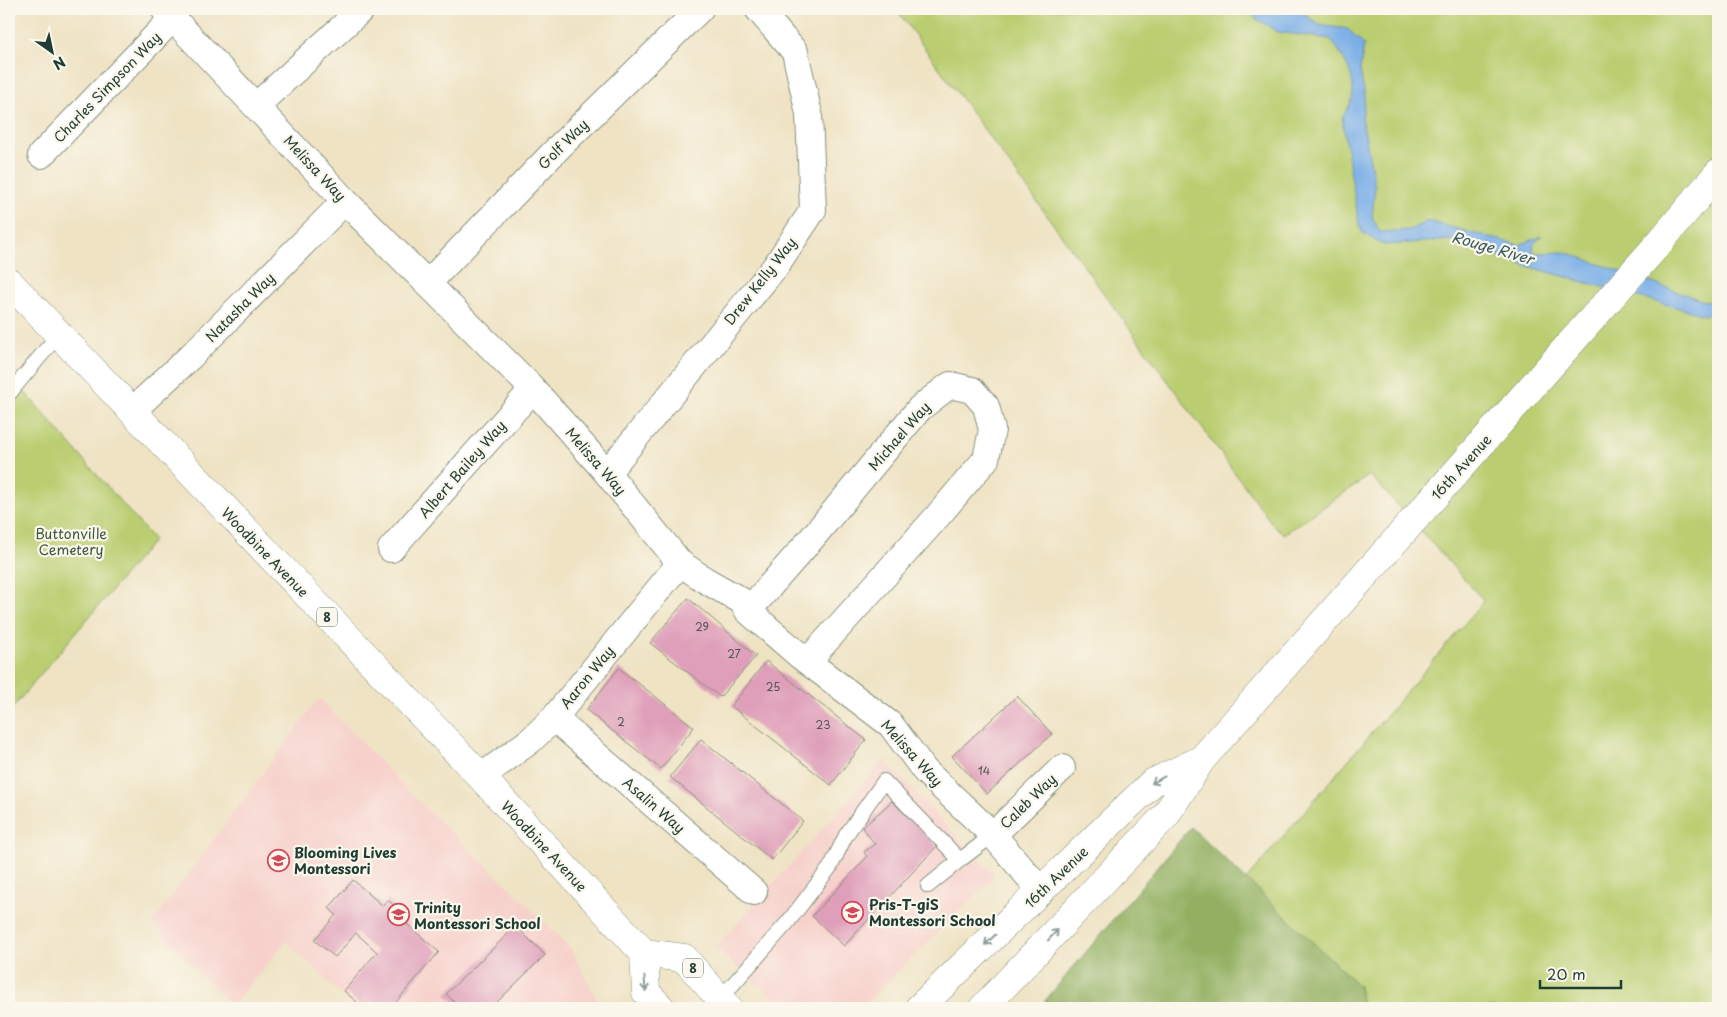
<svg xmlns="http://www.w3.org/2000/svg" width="1727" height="1017" viewBox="0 0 1727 1017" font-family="'Playpen Sans',sans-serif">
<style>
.built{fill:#f7d0cb}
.green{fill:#bacd70;stroke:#6c8552}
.forest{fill:#93b062;stroke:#59764b}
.water{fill:#7aaee7;stroke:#4c768e}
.building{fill:#df9eb9}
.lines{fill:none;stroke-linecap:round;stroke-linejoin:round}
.lane-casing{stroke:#87907c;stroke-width:16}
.street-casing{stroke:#87907c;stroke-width:28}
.secondary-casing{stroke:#87907c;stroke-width:29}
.primary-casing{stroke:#87907c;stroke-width:29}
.lane{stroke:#fff;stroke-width:14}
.street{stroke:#fff;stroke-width:26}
.secondary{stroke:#fff;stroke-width:28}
.primary{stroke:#fff;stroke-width:28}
.oneway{stroke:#8f9e9a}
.labels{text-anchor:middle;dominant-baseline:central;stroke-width:4.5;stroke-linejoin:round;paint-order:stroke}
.number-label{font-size:11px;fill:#4f5555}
.shield{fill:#fbf7ec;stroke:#61756b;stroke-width:1}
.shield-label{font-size:12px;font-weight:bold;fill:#1f3d34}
.street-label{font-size:14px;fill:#1f3d34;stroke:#fbf7ec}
.park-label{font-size:14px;fill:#3e5a40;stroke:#fbf7ec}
.poi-label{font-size:14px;font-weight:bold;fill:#1f3d34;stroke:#fbf7ec;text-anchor:start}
.water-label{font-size:15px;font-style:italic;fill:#365961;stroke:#fbf7ec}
</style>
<rect width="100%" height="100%" fill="#fbf7ec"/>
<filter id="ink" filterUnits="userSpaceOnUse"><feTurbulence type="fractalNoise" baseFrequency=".02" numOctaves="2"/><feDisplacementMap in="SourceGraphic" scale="10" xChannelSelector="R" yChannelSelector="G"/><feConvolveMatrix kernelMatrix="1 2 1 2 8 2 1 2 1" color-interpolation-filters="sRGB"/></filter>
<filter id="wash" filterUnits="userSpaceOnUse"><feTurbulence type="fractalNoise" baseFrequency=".0096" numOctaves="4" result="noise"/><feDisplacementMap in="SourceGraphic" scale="20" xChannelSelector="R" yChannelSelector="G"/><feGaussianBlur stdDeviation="1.12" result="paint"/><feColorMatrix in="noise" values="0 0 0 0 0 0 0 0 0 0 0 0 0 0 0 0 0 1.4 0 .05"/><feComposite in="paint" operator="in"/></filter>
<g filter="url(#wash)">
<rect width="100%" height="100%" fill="#efe3c4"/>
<path class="built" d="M319,698L414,797L510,888L571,949L594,994L606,1008H354L286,941L232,1006L152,923Z
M884,760L995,876L861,1008H785L715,948Z"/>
<path class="green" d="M896,9H1718V1008H1362L1359,986L1246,880L1484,601L1370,475L1284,534L1273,525Z
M9,374L154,540L9,712Z"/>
<path class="forest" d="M1191,827L1359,986L1362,1008H1039Z"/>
<path class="water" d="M1246,9H1295L1301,11L1319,25L1348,29L1364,45L1360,70L1365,97L1362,118L1375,187L1372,217L1380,232L1410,230L1427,221L1519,245L1542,236L1533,245L1534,253L1565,252L1704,301H1718V313L1704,315L1523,265L1452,240L1384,245L1362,232L1359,225L1342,118C1344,114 1348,109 1350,104C1360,82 1343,55 1330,39L1278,32L1255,18Z"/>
<g id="blocks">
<path class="building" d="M688,598L756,656L720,697L650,643Z
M766,661L866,740L831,785L731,706Z
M619,668L694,727L661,769L586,710Z
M1017,696L1052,734L987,794L952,756Z
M701,739L803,821L772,860L670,777Z
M892,801L937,846L844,946L812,916L867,857L864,852L875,844L862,828Z
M353,880L383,906L388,900L405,915L401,919L439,952L391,1008H364L344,991L377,952L356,933L335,957L314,940L336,915L329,908Z
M516,926L545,955L491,1008H460L446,994Z"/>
</g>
</g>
<g filter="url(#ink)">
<use href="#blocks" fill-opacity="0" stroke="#87907c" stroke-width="1"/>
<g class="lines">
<defs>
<path id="lane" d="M9,394L58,335
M928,886L960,860
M719,1000L788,922L831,866L846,835L884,781L960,860L993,835"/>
<path id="street" d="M164,9L345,201L533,389L607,473L680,563L705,580L742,601L748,611L800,656L891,725L925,771L993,835L1041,891
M257,105L362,9
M41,155L173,18
M429,282L560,146L700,9
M132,411L191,356L345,201
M607,473L775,267L813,210L809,114L795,52L758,9
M391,549L533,389
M748,611L813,537L920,408L950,385L972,390L986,406L992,430L986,459L936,518L808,661
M554,718L754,892
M481,777L531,740L554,718L680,563
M993,835L1062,768"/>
<path id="secondary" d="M919,1008L1152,783L1202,759
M983,1008L1166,815L1202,759L1660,242L1718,173"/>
<path id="primary" d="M9,282L481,777L644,953L646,992L661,1008
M644,953L684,958L728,1008"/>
</defs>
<use href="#lane" class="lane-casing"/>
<use href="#street" class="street-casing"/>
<use href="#secondary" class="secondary-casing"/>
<use href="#primary" class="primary-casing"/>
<use href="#lane" class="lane"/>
<use href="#street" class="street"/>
<use href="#secondary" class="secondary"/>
<use href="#primary" class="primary"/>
</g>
<defs><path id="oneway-shaft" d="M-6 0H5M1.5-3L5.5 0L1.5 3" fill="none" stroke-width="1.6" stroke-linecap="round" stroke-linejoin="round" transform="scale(1.25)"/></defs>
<g class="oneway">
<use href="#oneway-shaft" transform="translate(1158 780) rotate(151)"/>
<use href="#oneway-shaft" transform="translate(1053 935) rotate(-47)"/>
<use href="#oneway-shaft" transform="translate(990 940) rotate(136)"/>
<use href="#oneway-shaft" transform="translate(645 984) rotate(86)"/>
</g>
</g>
<defs>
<symbol id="school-ring" viewBox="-11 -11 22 22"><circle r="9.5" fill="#fbf7ec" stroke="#d1495b" stroke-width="1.5"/><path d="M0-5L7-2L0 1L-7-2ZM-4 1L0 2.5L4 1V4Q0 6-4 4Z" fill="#d1495b"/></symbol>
</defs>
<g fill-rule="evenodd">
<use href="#school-ring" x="266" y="848" width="25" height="25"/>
<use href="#school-ring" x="840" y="900" width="25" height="25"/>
<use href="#school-ring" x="386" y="902" width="25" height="25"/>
</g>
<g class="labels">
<g class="number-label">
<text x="702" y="626">29</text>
<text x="734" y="653">27</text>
<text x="773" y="686">25</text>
<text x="621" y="721">2</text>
<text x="823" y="724">23</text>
<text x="984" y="770">14</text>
</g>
<g class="shield">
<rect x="317" y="607.5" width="20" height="19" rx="4"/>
<rect x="683" y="958.5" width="20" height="19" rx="4"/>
</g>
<g class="shield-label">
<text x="327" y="617">8</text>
<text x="693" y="968">8</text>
</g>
<g class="street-label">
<text transform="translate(107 87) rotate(-46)">Charles Simpson Way</text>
<text transform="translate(563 144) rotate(-45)">Golf Way</text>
<text transform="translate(315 168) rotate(47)">Melissa Way</text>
<text transform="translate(760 281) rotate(-52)">Drew Kelly Way</text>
<text transform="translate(240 307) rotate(-45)">Natasha Way</text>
<text transform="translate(899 436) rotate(-49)">Michael Way</text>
<text transform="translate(596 461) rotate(49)">Melissa Way</text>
<text transform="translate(1461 467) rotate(-48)">16th Avenue</text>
<text transform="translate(462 469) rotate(-49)">Albert Bailey Way</text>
<text transform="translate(265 552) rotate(46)">Woodbine Avenue</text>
<text transform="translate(587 677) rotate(-51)">Aaron Way</text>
<text transform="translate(912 753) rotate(48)">Melissa Way</text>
<text transform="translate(1028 801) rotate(-44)">Caleb Way</text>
<text transform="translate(654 805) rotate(41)">Asalin Way</text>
<text transform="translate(544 846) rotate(47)">Woodbine Avenue</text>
<text transform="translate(1056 877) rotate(-44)">16th Avenue</text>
</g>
<g class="park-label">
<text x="71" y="533">Buttonville<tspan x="71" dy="16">Cemetery</tspan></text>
</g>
<g class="poi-label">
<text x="294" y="852">Blooming Lives<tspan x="294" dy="16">Montessori</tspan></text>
<text x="869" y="904">Pris-T-giS<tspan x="869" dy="16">Montessori School</tspan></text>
<text x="414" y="907">Trinity<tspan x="414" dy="16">Montessori School</tspan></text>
</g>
<g class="water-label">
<text transform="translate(1493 247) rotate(16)">Rouge River</text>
</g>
</g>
<rect width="1727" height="1017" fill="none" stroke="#fbf7ec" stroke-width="30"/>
<g transform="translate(52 52) rotate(147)" stroke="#fbf7ec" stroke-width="4" paint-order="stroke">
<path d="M0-4L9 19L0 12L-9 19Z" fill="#1f3d34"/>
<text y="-8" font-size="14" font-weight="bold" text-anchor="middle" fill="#1f3d34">N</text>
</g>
<path d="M1540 980v8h81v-8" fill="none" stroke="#1f3d34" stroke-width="2.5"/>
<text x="1547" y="980" font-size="15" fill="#1f3d34" stroke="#fbf7ec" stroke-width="4" paint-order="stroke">20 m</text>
</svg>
